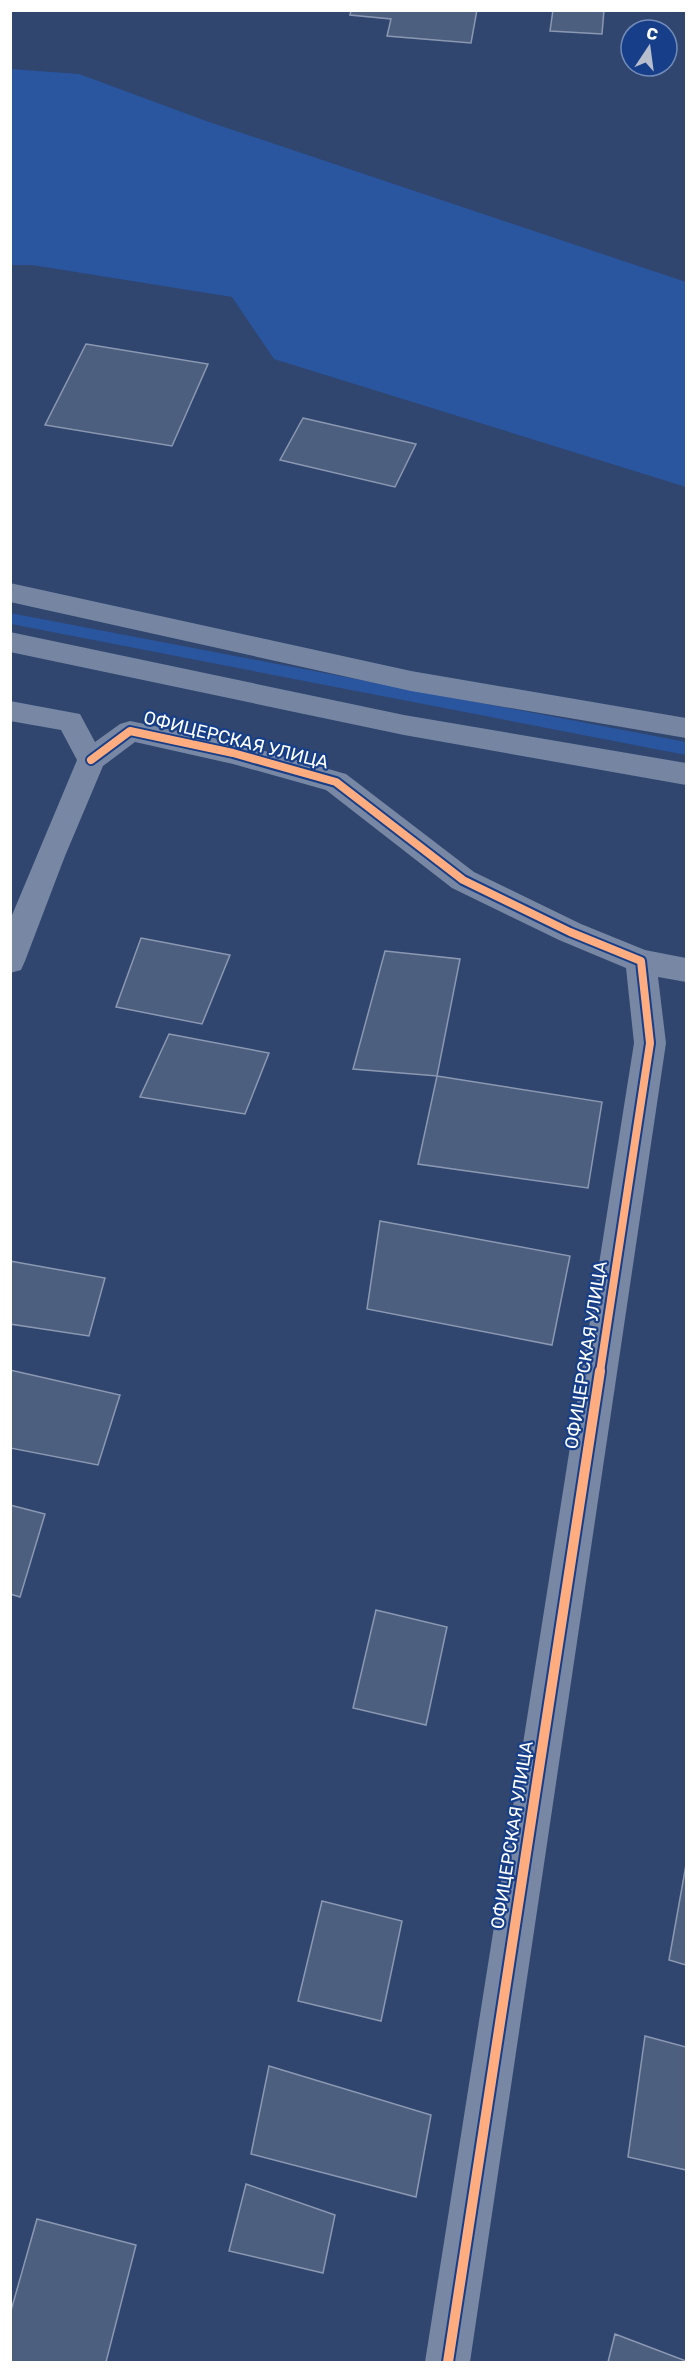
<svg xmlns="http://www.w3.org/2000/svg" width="697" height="2373" viewBox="0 0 697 2373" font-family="Rubik,sans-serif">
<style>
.green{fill:#2a559f}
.building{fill:#4d5f7f;stroke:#8b98b2;stroke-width:1.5}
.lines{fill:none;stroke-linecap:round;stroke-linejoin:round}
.minor{fill:#7787a4;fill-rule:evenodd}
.primary{fill:#7686a2;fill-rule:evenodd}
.cycleway-far1-casing{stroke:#163e89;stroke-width:12}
.cycleway-casing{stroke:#163e89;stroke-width:14}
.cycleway-far1{stroke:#ffac80;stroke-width:8}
.cycleway{stroke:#ffac80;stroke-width:10}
.labels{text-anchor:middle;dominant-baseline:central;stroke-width:4.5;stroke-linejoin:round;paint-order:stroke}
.street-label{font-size:18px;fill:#fff;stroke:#163e89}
</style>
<rect width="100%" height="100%" fill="#30466f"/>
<path class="green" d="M11,69L79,74L209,122L686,282V487L274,359L232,297L32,265H11Z
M10,613L686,742V755L11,624Z"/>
<path class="building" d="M351,10H477L471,43L387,36L391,19L350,15Z
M553,10H604L602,34L550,31Z
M86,344L208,364L172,446L45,425Z
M303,418L416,444L395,487L280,460Z
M141,938L230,955L202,1024L116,1007Z
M385,951L460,959L437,1076L353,1069Z
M169,1034L269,1053L245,1114L140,1097Z
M437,1076L602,1102L588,1188L418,1164Z
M380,1221L570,1256L552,1345L367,1309Z
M10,1261L105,1278L89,1336L10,1324Z
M10,1370L120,1395L98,1465L10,1448Z
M10,1505L45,1514L20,1597L10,1594Z
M376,1610L447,1627L426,1725L353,1708Z
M686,1865V1965L669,1960Z
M322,1901L402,1921L381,2021L298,2001Z
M645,2036L686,2047V2170L628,2157Z
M269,2066L431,2115L416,2197L251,2154Z
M246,2184L335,2215L323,2273L229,2251Z
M37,2219L136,2245L106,2362H10V2314Z
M615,2334L686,2361V2362H608Z"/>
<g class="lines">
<path class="minor" d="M10,701L80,714L95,742L120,724L130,721L233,742L346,774L474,872L581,924L645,950L686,958V982L658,977L666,1043L470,2362H425L634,1043L626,968L559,940L452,888L326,790L233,764L135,742L103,766L65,856L25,961L21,970L10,973V920L77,760L61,730L10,721Z"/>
<path class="primary" d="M10,583L411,671L686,718V738L411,691L10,602Z
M10,632L404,715L686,763V785L404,735L10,652Z"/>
<defs>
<path id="cycleway-far1" d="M91,760L130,731L233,753L336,782L463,880L570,932L641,961L650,1043L600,1372"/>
<path id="cycleway" d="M448,2362L600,1371"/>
</defs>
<use href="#cycleway-far1" class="cycleway-far1-casing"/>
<use href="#cycleway" class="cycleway-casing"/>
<use href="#cycleway-far1" class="cycleway-far1"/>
<use href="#cycleway" class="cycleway"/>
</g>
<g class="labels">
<g class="street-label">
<text transform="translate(236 740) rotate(14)">ОФИЦЕРСКАЯ УЛИЦА</text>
<text transform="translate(586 1355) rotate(-81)">ОФИЦЕРСКАЯ УЛИЦА</text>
<text transform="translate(512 1835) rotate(-81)">ОФИЦЕРСКАЯ УЛИЦА</text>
</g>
</g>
<rect width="697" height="2373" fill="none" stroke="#ffffff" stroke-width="24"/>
<g transform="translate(649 48) rotate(13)"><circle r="28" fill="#163e89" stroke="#738bb8" stroke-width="1.5"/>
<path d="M0-4.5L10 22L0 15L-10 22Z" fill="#b7becd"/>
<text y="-9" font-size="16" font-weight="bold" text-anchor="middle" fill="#ffffff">С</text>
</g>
</svg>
